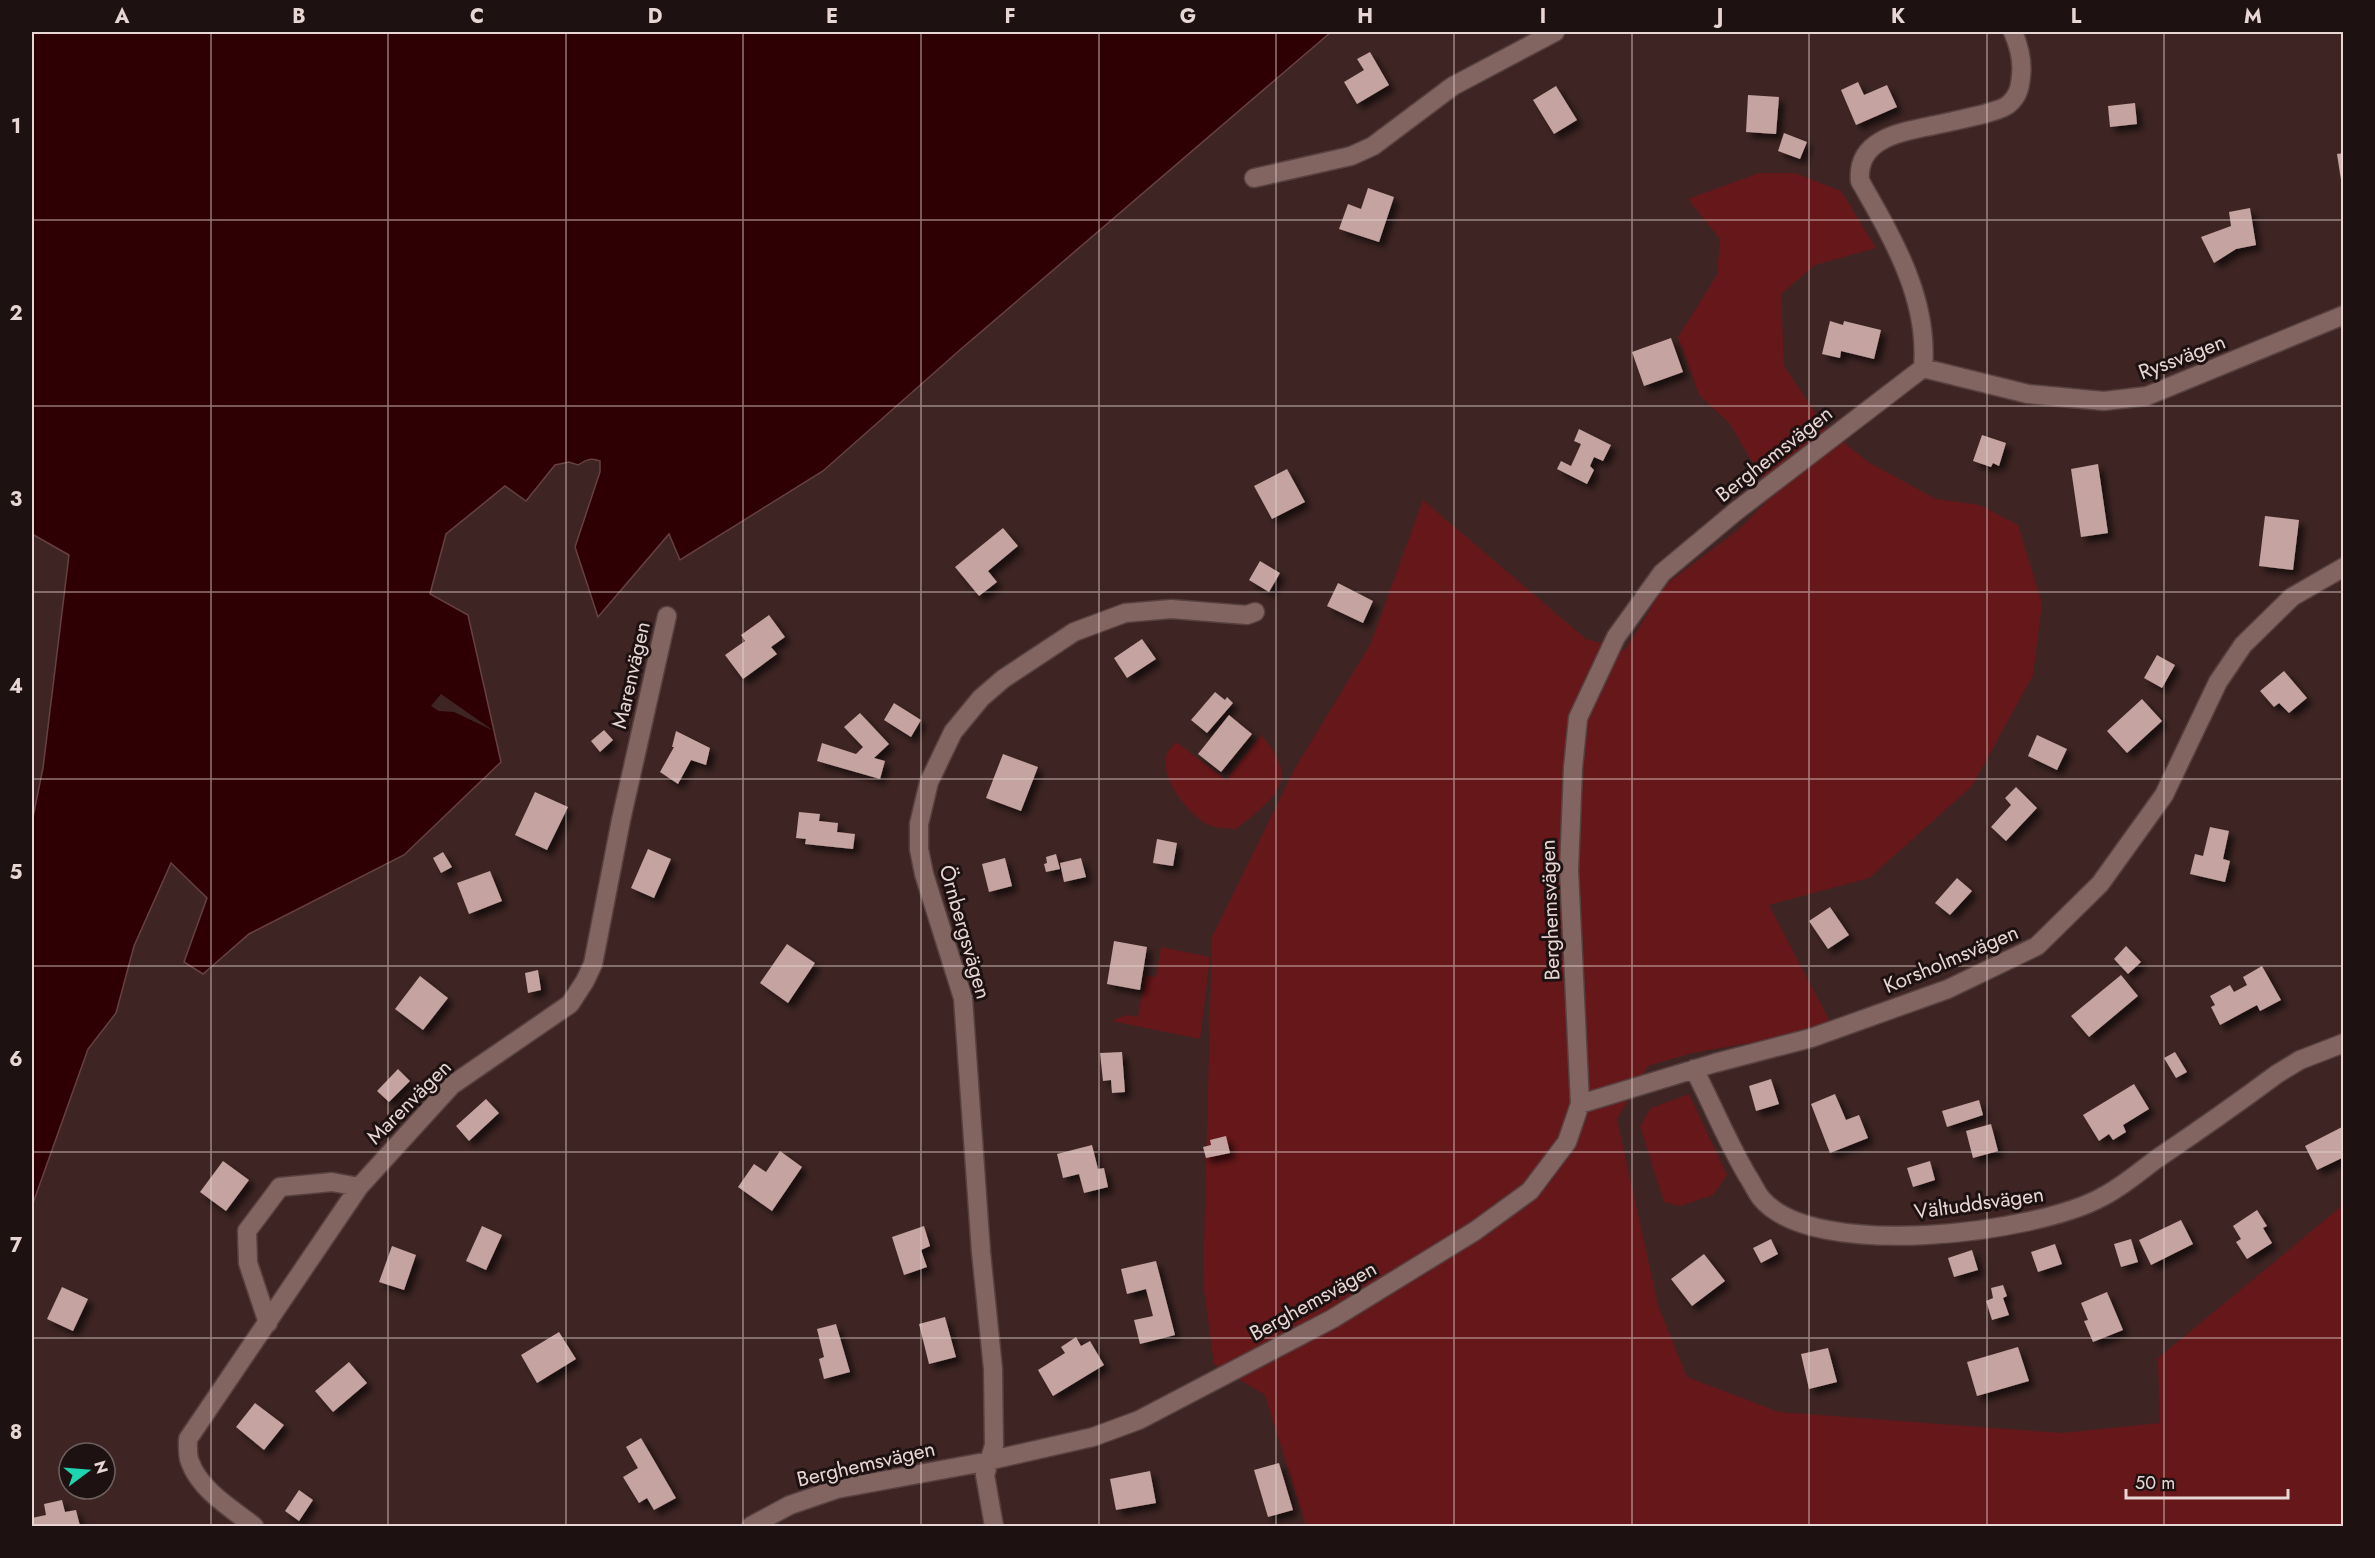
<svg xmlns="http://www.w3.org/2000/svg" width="2375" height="1558" viewBox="0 0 2375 1558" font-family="Jost,sans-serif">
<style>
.green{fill:#661719}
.water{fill:#2e0003;stroke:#664042;stroke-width:1.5}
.pier{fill:#3e2523}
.building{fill:#c4a3a0;filter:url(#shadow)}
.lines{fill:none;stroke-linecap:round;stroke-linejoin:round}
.street-casing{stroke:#574140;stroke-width:21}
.street{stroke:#826461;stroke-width:18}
.grid{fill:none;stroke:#e7d6d4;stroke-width:1.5;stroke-opacity:0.55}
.labels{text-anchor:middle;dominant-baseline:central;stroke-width:6;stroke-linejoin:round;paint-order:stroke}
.street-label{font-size:21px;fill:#e7d6d4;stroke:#1d1211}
.neatline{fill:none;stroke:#e7d6d4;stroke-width:2}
.grid-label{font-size:20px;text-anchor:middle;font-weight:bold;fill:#e7d6d4}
</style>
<defs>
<filter id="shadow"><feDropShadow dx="5.5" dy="5.5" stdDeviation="3" flood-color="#0009"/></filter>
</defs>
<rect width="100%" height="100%" fill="#3e2523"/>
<path class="green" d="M1759,173H1795L1841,191L1876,248L1815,265L1781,294L1784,366L1825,427L1868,462L1936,499L1980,505L2018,525L2042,603L2033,675L1972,786L1869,878L1769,905L1830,1022L1796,1035L1692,1053L1648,1066L1617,1119L1658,1305L1687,1377L1779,1412L2062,1433L2160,1423L2158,1358L2343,1205V1526H1306L1265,1395L1214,1364L1203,1282L1212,937L1295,768L1370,645L1423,500L1586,639L1625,650L1665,585L1739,529L1772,496L1730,424L1699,395L1678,337L1717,275L1720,239L1688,199Z
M1261,735C1303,782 1273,798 1236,829C1229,828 1219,829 1212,826C1190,818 1158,778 1167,753C1168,750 1174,745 1176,742L1226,780Z
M1161,947L1210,957L1200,1039L1112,1021L1126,1015L1138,1017L1145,976L1156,977Z
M1689,1094L1727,1175L1713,1195L1680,1206L1664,1202L1640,1126L1651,1108Z"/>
<path class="water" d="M32,32H1331L961,349L823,471L680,560L669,534L598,617L575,547L600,472V461C591,457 586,460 578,465L569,462L555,465L526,501L505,486L446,534L430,594L468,615L501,762L404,855L249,934L203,974L184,962L207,898L171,863L134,946L116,1013L88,1049L32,1206V822L43,768L69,555L32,534Z"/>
<path class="pier" d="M441,694L494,731L454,712L439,711L431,706Z"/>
<path class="building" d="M1370,52L1389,85L1357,104L1344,82L1364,70L1357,59Z
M1858,82L1864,95L1887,85L1897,107L1856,125L1841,90Z
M1556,86L1577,120L1554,134L1533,100Z
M1748,95L1779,97L1776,134L1746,132Z
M2135,103L2137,124L2110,127L2108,106Z
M1784,133L1807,142L1800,159L1778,151Z
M2344,153V186H2342L2337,154Z
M1368,188L1394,197L1379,242L1339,229L1348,204L1361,209Z
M2250,208L2256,245L2236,249L2214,263L2201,237L2231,226L2229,212Z
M1830,321L1843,325L1844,321L1881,330L1874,359L1841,351L1840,358L1822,354Z
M1671,338L1683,372L1644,386L1632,352Z
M1579,429L1611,445L1603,461L1594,457L1590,466L1594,470L1587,484L1557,469L1561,461L1571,466L1581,444L1574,441Z
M1982,435L2006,443L1999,466L1993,463L1991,467L1973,461Z
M2098,464L2108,533L2081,537L2071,469Z
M1287,469L1305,502L1272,519L1254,486Z
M2265,516L2299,520L2293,570L2259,566Z
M1003,528L1018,546L988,571L997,582L979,596L955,567Z
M1260,561L1280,573L1269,592L1249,580Z
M1338,583L1373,601L1363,623L1327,606Z
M769,615L785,637L771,647L777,654L743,679L725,655L745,641L741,635Z
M1142,639L1156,659L1127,678L1114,658Z
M2157,655L2175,665L2162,688L2144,678Z
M2284,671L2307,698L2289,713L2279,703L2274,707L2260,691Z
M1215,692L1225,700L1227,697L1233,703L1207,733L1191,720Z
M2142,699L2162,721L2127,753L2107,731Z
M894,703L921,720L911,737L884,720Z
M860,713L889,744L874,758L885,761L880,779L817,761L822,743L856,754L863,747L844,727Z
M1229,715L1252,734L1221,772L1198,754Z
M604,730L613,740L600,752L591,741Z
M676,731L710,748L706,765L691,760L678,784L660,772L674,747H672Z
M2037,735L2067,749L2057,770L2028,756Z
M1003,754L1038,767L1021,811L986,798Z
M2016,787L2037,808L2006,841L1991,827L2011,805L2005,798Z
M535,792L568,807L547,850L515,835Z
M799,812L820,814L819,821L838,823L837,832L855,834L853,849L805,844L806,839L796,838Z
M2210,827L2229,831L2223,859L2230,861L2225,882L2190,874L2195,854L2203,856Z
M1157,839L1177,843L1173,866L1153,863Z
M648,849L671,859L654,898L631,888Z
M443,852L452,867L441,873L433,858Z
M1056,854L1060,869L1046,872L1044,864L1047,863L1046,857Z
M1005,858L1012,886L989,892L982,864Z
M1081,858L1086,877L1064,882L1060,863Z
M490,871L502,901L469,914L457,883Z
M1957,878L1972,891L1950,915L1935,903Z
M1830,907L1849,935L1828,949L1809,921Z
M1114,941L1147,947L1140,990L1107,984Z
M787,944L815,963L788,1003L760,983Z
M2126,946L2141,962L2128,974L2114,959Z
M2262,966L2281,1000L2260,1011L2257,1005L2220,1025L2211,1007L2215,1005L2210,996L2230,985L2234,992L2247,985L2243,977Z
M538,970L541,990L528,993L525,973Z
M2121,975L2138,996L2089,1037L2071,1016Z
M420,976L448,998L423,1030L395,1009Z
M1122,1052L1125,1092L1112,1093L1111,1080L1103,1081L1100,1053Z
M2175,1052L2187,1072L2176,1078L2164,1058Z
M398,1069L410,1081L389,1102L377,1091Z
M1771,1079L1779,1104L1756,1111L1749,1086Z
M2134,1084L2149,1109L2123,1125L2126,1132L2113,1140L2109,1134L2099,1141L2083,1115Z
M1835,1094L1846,1120L1859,1115L1868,1138L1830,1153L1811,1104Z
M486,1099L499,1113L469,1141L456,1126Z
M1979,1100L1983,1115L1947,1127L1942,1111Z
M1991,1124L1998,1151L1973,1158L1966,1131Z
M2344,1126V1157L2317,1170L2305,1146Z
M1226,1136L1230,1153L1206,1158L1203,1147L1211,1145L1210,1140Z
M1092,1145L1098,1169L1104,1168L1108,1187L1084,1193L1079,1174L1063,1178L1057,1154Z
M780,1151L802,1167L772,1211L738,1187L754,1164L766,1172Z
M223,1161L249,1180L226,1211L200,1192Z
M1930,1161L1935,1180L1913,1187L1907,1168Z
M2257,1210L2267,1226L2263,1228L2272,1243L2247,1259L2236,1242L2241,1239L2233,1226Z
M2181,1220L2193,1244L2151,1265L2139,1240Z
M482,1226L502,1235L486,1270L466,1261Z
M924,1226L930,1246L921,1250L927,1267L904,1275L892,1237Z
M1771,1239L1778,1254L1761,1263L1753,1248Z
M2131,1239L2138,1262L2121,1267L2114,1244Z
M2055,1244L2062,1264L2038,1272L2031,1252Z
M392,1246L416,1255L404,1290L379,1282Z
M1972,1250L1978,1270L1954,1277L1948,1258Z
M1704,1254L1725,1281L1692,1306L1671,1279Z
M1156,1261L1175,1335L1140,1344L1134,1320L1153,1316L1146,1289L1127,1294L1121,1269Z
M2003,1285L2007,1296L2003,1298L2009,1315L1992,1320L1986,1301L1993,1298L1991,1288Z
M62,1287L88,1299L73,1331L47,1319Z
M2107,1292L2123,1330L2093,1342L2084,1321L2088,1320L2081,1303Z
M945,1317L956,1357L929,1364L919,1324Z
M836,1324L850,1372L824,1379L819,1359L824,1357L817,1329Z
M559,1332L576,1359L537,1383L521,1355Z
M1076,1337L1081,1346L1090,1341L1104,1365L1053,1396L1038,1370L1065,1353L1061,1347Z
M2018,1347L2029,1381L1977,1396L1967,1362Z
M1828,1348L1837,1382L1809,1389L1801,1354Z
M349,1362L367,1383L333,1412L315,1391Z
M255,1403L284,1425L264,1450L236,1427Z
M641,1438L676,1498L654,1510L647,1498L639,1503L623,1477L638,1468L626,1447Z
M1279,1463L1293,1510L1268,1517L1254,1470Z
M1150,1471L1156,1503L1116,1510L1110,1479Z
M299,1490L313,1500L299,1521L285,1511Z
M62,1500L65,1512L76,1510L80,1526H32V1518L46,1515L44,1504Z"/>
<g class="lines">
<defs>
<path id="street" d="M1254,178L1351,156L1373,146L1453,86L1555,32
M1923,368L2028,394L2104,401L2147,396L2344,315
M1694,1069C1712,1104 1727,1141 1747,1175C1752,1182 1756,1192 1761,1198C1813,1262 2037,1233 2102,1197C2122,1187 2140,1171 2158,1158C2198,1131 2238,1103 2277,1074L2300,1060L2344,1043
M1580,1104L1715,1063L1811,1038L1948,989L2037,946L2100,884L2164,795L2218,682L2243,645L2292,597L2344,567
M268,1323L248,1263L247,1231L280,1187L332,1182L359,1187
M254,1526C232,1509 200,1490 190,1462C187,1455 188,1446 188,1439L359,1187L452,1085L570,1004L585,981L593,964L621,820L667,616
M751,1526L790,1505L837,1489L979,1463L1093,1437L1139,1420L1332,1319L1475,1231L1530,1191L1567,1142L1580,1104L1569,870L1573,768L1578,718L1616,637L1662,573L1735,512L1923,368C1929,299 1893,239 1860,181C1856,138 1902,132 1935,125C1951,122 1967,118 1984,114C1992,111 2002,110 2009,104C2018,96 2020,88 2021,76C2023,60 2019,46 2013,32
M994,1526L985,1475L994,1445L993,1369L981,1252L963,998L924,874L919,849V824L929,782L953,732L981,698L1003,679L1074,632L1125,613L1171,609L1247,615L1255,612"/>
</defs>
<use href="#street" class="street-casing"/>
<use href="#street" class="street"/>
</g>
<path class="grid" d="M211,32V1526M388,32V1526M566,32V1526M743,32V1526M921,32V1526M1099,32V1526M1276,32V1526M1454,32V1526M1632,32V1526M1809,32V1526M1987,32V1526M2164,32V1526M32,220H2344M32,406H2344M32,592H2344M32,779H2344M32,966H2344M32,1152H2344M32,1338H2344"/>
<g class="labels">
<g class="street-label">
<text transform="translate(2182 357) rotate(-21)">Ryssvägen</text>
<text transform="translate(1774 454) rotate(-38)">Berghemsvägen</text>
<text transform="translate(631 675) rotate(-77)">Marenvägen</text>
<text transform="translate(1550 910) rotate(-92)">Berghemsvägen</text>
<text transform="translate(965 932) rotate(74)">Örnbergsvägen</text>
<text transform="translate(1951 959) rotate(-23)">Korsholmsvägen</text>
<text transform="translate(409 1102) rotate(-45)">Marenvägen</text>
<text transform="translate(1979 1203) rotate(-8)">Vältuddsvägen</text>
<text transform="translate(1313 1301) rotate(-29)">Berghemsvägen</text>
<text transform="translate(866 1464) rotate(-13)">Berghemsvägen</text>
</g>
</g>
<rect width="2375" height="1558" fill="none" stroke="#1d1211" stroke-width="66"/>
<g transform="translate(87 1471) rotate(74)"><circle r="28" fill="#1d1211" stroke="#6e605f" stroke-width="1.5"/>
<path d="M0-4.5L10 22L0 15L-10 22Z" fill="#1dd5b1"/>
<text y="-9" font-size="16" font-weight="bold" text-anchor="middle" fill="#e7d6d4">N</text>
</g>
<path d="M2126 1489v9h162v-9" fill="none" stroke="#e7d6d4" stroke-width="3"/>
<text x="2135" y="1489" font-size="18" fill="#e7d6d4" stroke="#1d1211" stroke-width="4.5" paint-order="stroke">50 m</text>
<rect x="33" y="33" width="2309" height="1492" class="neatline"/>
<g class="grid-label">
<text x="122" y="23">A</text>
<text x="299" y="23">B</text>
<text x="477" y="23">C</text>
<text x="655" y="23">D</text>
<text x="832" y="23">E</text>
<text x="1010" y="23">F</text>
<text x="1188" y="23">G</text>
<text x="1365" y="23">H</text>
<text x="1543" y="23">I</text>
<text x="1720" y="23">J</text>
<text x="1898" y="23">K</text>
<text x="2076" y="23">L</text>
<text x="2253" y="23">M</text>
<text x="16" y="133">1</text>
<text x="16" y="320">2</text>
<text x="16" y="506">3</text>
<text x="16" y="693">4</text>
<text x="16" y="879">5</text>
<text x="16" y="1066">6</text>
<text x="16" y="1252">7</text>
<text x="16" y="1439">8</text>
</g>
</svg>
